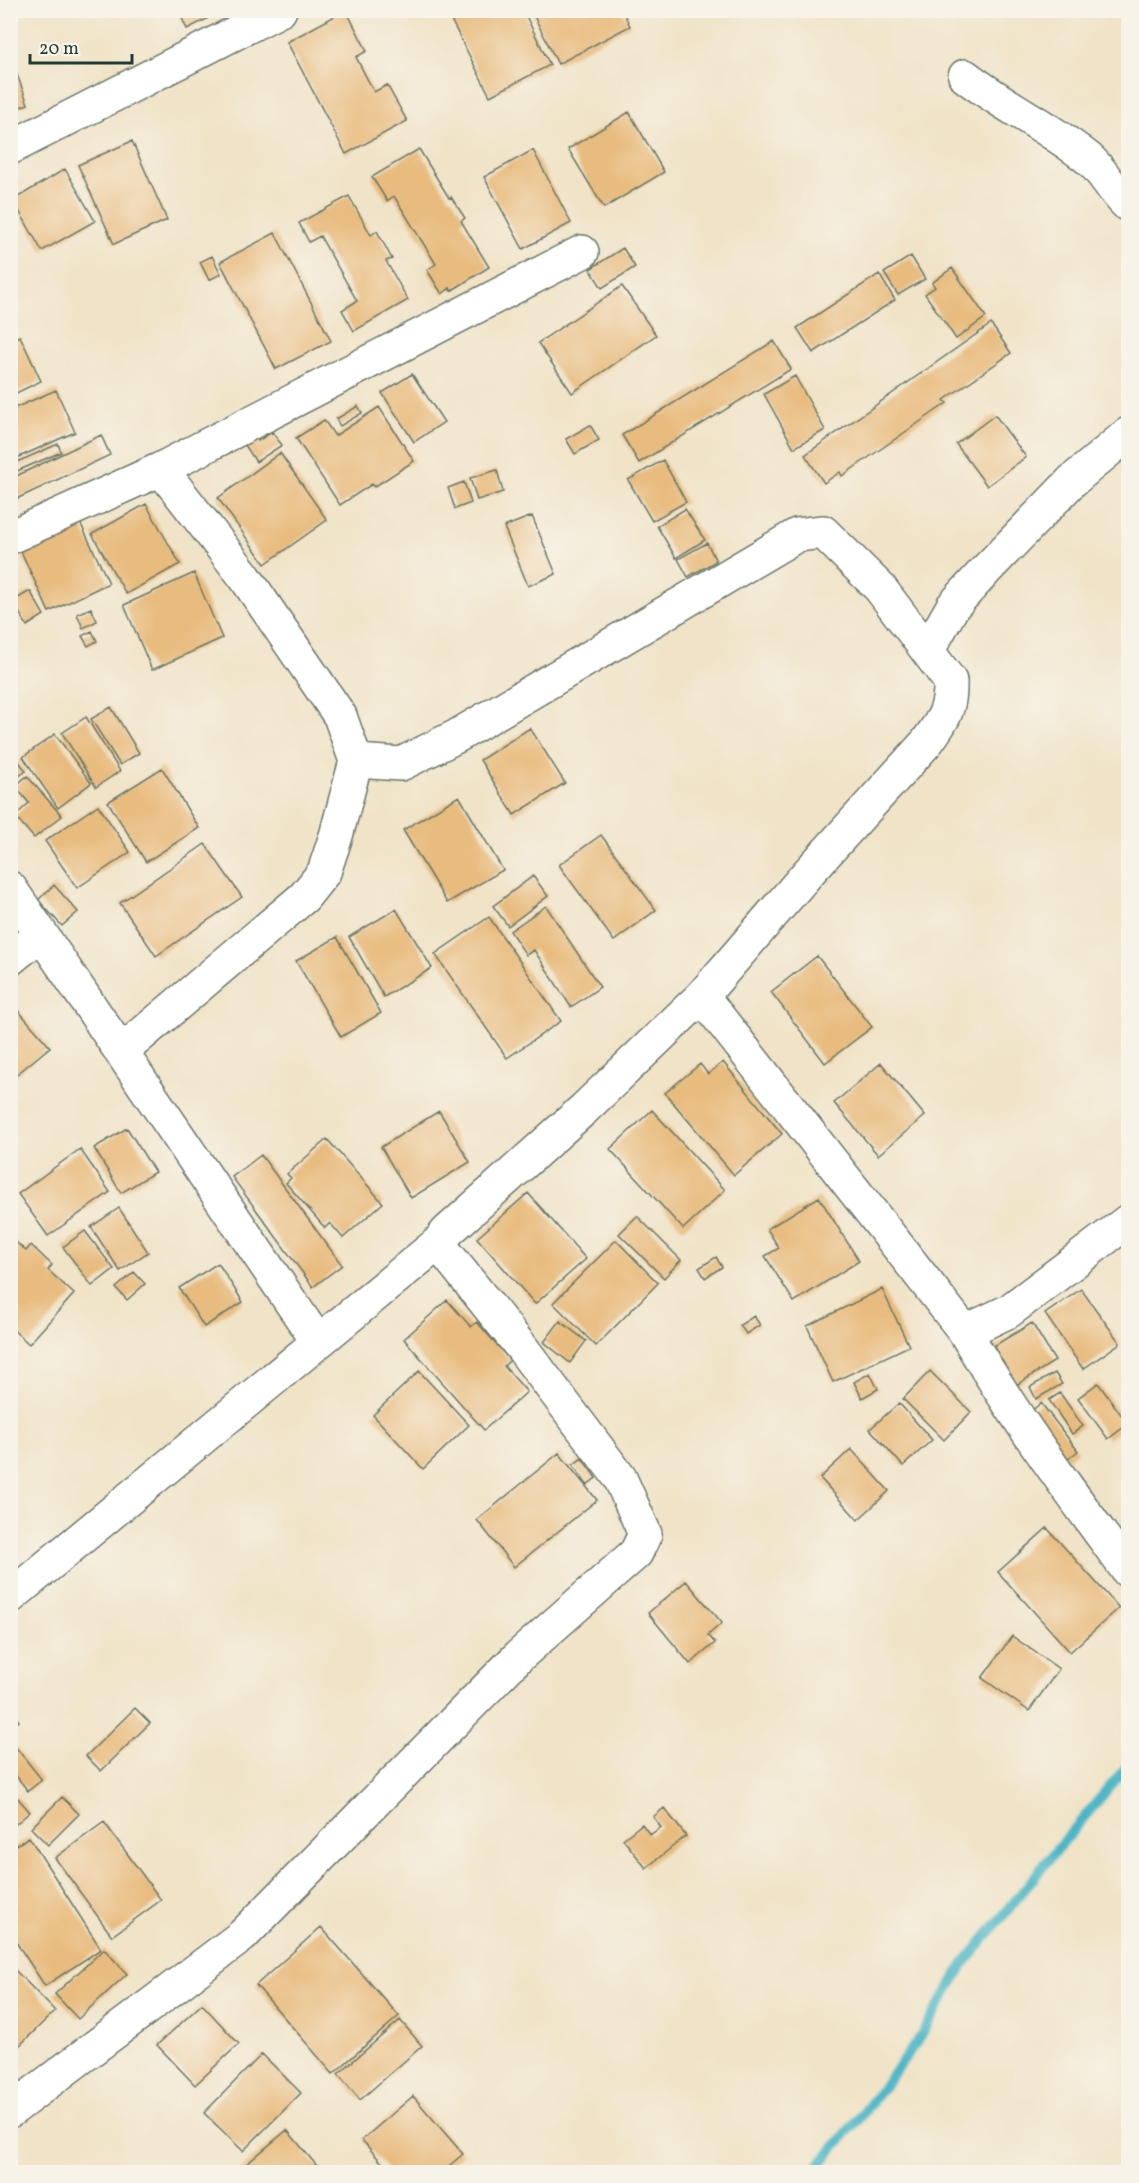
<svg xmlns="http://www.w3.org/2000/svg" width="1139" height="2183" viewBox="0 0 1139 2183" font-family="Vollkorn,serif">
<style>
.lines{fill:none;stroke-linecap:round;stroke-linejoin:round}
.stream{stroke:#4ab6c6;stroke-width:10}
.building{fill:#e8bb7e}
.minor-casing{stroke:#687767;stroke-width:36}
.minor{stroke:#fff;stroke-width:33}
</style>
<rect width="100%" height="100%" fill="#f7f3e8"/>
<filter id="ink" filterUnits="userSpaceOnUse"><feTurbulence type="fractalNoise" baseFrequency=".0167" numOctaves="2"/><feDisplacementMap in="SourceGraphic" scale="12" xChannelSelector="R" yChannelSelector="G"/><feConvolveMatrix kernelMatrix="1 2 1 2 8 2 1 2 1" color-interpolation-filters="sRGB"/></filter>
<filter id="wash" filterUnits="userSpaceOnUse"><feTurbulence type="fractalNoise" baseFrequency=".008" numOctaves="4" result="noise"/><feDisplacementMap in="SourceGraphic" scale="24" xChannelSelector="R" yChannelSelector="G"/><feGaussianBlur stdDeviation="1.35" result="paint"/><feColorMatrix in="noise" values="0 0 0 0 0 0 0 0 0 0 0 0 0 0 0 0 0 1.4 0 .05"/><feComposite in="paint" operator="in"/></filter>
<g filter="url(#wash)">
<rect width="100%" height="100%" fill="#f0e3c7"/>
<g class="lines">
<path class="stream" d="M813,2172L861,2116L917,2042L963,1965L1049,1859L1128,1765"/>
</g>
<g id="blocks">
<path class="building" d="M178,10H203L207,19L187,29Z
M346,10L367,51L356,57L374,92L387,85L407,121L346,154L287,42Z
M446,10H523L550,65L490,96Z
M531,10H622L630,26L558,64Z
M10,56L28,104L10,111Z
M629,112L664,172L604,208L568,149Z
M132,141L167,220L114,244L78,165Z
M419,149L449,198L451,197L465,218L461,221L489,267L451,291L450,288L442,294L427,270L436,264L394,196L387,201L372,177Z
M533,150L571,223L523,249L484,177Z
M65,169L95,221L42,251L13,200Z
M349,196L371,235L377,231L392,259L386,261L408,300L354,331L342,310L357,301L320,236L309,242L299,223Z
M275,233L331,341L276,369L220,262Z
M623,248L635,267L602,288L590,269Z
M212,256L221,274L209,280L200,262Z
M911,256L925,279L898,295L884,273Z
M952,268L986,317L956,339L925,294L935,287L932,283Z
M879,274L895,300L813,353L797,328Z
M622,286L656,335L572,393L538,343Z
M991,324L1011,353L944,400L947,403L842,476L840,472L824,483L805,455Z
M20,336L41,381L10,396V340Z
M774,341L791,369L639,463L622,435Z
M412,374L444,422L414,442L382,393Z
M795,376L825,430L794,448L764,394Z
M56,390L75,432L10,461V410Z
M358,406L362,413L340,426L336,419Z
M379,407L414,461L374,487L372,484L340,505L296,438L324,420L335,436Z
M995,415L1026,457L987,486L956,444Z
M590,425L599,440L575,454L566,439Z
M272,432L282,445L256,462L245,445L256,437L258,441Z
M101,435L110,455L10,502V479Z
M58,444L61,452L10,474V465Z
M280,453L327,520L265,564L218,498Z
M663,460L686,502L652,521L628,480Z
M497,470L503,492L477,500L470,478Z
M464,482L471,503L455,509L448,488Z
M146,504L180,564L126,594L92,534Z
M685,509L705,540L676,558L657,526Z
M77,516L109,583L49,612L18,545Z
M532,516L556,574L528,586L504,527Z
M707,543L716,561L688,577L678,559Z
M194,573L222,638L152,670L124,605Z
M30,591L44,615L27,626L13,601Z
M91,608L97,621L83,628L77,614Z
M92,631L97,641L88,646L82,636Z
M111,707L139,753L120,765L91,719Z
M86,717L120,771L96,787L62,733Z
M530,728L565,783L514,815L480,760Z
M55,734L91,783L58,808L23,757Z
M10,750L26,771L10,782Z
M162,768L199,828L146,862L108,802Z
M27,776L62,816L34,838L15,816L29,803L15,786Z
M459,796L503,870L447,903L403,830Z
M98,805L130,852L77,888L45,841Z
M601,835L656,910L614,941L559,865Z
M205,844L242,897L156,956L120,903Z
M533,876L548,896L508,926L493,906Z
M54,885L78,912L62,926L38,900Z
M546,906L600,987L571,1007L534,950L526,955L510,931Z
M396,909L432,968L384,997L349,937Z
M489,917L561,1021L507,1058L435,954Z
M337,937L381,1013L341,1037L296,961Z
M817,956L872,1027L825,1063L771,992Z
M10,1001L50,1047L10,1080Z
M723,1062L782,1134L734,1175L665,1093L700,1064L708,1074Z
M881,1063L925,1116L878,1155L834,1103Z
M652,1110L725,1190L683,1229L610,1149Z
M439,1111L470,1162L411,1198L381,1147Z
M127,1128L155,1172L121,1193L94,1148Z
M327,1139L383,1203L343,1238L330,1223L325,1228L286,1183L291,1178L287,1174Z
M80,1149L110,1192L48,1236L18,1194Z
M261,1155L342,1265L313,1287L232,1177Z
M528,1193L586,1259L535,1304L477,1238Z
M819,1197L859,1261L794,1302L765,1256L779,1248L767,1229Z
M119,1208L148,1252L120,1271L91,1227Z
M637,1216L681,1260L664,1278L619,1234Z
M85,1231L114,1269L92,1286L63,1247Z
M10,1237L26,1251L31,1245L52,1265L48,1270L74,1294L29,1344L10,1327Z
M616,1240L658,1283L596,1346L553,1303Z
M716,1257L722,1267L705,1278L699,1268Z
M218,1263L243,1302L204,1327L179,1288Z
M134,1272L145,1284L127,1300L116,1288Z
M882,1289L909,1346L833,1382L807,1326Z
M1081,1289L1120,1343L1083,1369L1045,1314Z
M447,1300L471,1327L477,1322L510,1360L504,1366L527,1392L484,1430L404,1339Z
M754,1316L760,1325L746,1334L740,1325Z
M560,1321L586,1341L570,1363L544,1342Z
M1032,1323L1055,1361L1015,1386L992,1347Z
M419,1371L469,1425L423,1469L373,1415Z
M930,1371L971,1412L944,1440L903,1399Z
M870,1373L878,1389L862,1398L854,1382Z
M1055,1373L1062,1384L1036,1399L1030,1387Z
M1098,1383L1128,1424L1108,1439L1078,1398Z
M1060,1393L1083,1426L1072,1434L1049,1400Z
M899,1403L932,1440L903,1466L870,1429Z
M1041,1403L1078,1451L1067,1460L1030,1412Z
M851,1449L889,1491L858,1520L820,1478Z
M559,1453L597,1500L514,1567L477,1520Z
M582,1458L596,1478L587,1485L573,1465Z
M1047,1528L1119,1608L1070,1652L998,1572Z
M686,1581L722,1623L708,1635L715,1643L690,1664L648,1613Z
M1012,1636L1059,1669L1029,1711L982,1678Z
M135,1708L150,1723L101,1771L86,1756Z
M10,1709L19,1721L10,1728Z
M10,1740L42,1780L28,1791L10,1768Z
M16,1796L30,1812L10,1829V1802Z
M62,1797L79,1814L48,1845L31,1828Z
M664,1808L686,1836L646,1868L623,1839L642,1824L650,1835L661,1827L653,1817Z
M104,1822L161,1900L112,1936L55,1858Z
M29,1837L101,1949L45,1986L10,1933V1849Z
M321,1927L399,2016L333,2074L256,1985Z
M104,1949L127,1974L78,2019L55,1994Z
M10,1965L55,2011L18,2047L10,2040Z
M202,2004L239,2044L195,2085L157,2045Z
M400,2020L422,2046L360,2100L338,2074Z
M262,2054L301,2093L243,2151L204,2113Z
M413,2096L463,2154L442,2172H390L362,2140Z
M287,2130L322,2172H237Z"/>
</g>
</g>
<g filter="url(#ink)">
<use href="#blocks" fill-opacity="0" stroke="#687767" stroke-width="1.5"/>
<g class="lines">
<defs>
<path id="minor" d="M965,76C1005,107 1050,127 1089,159C1104,172 1113,192 1128,205
M10,148L280,10
M10,537L161,469L582,252
M928,650L953,606L985,571L1072,481L1128,434
M10,888L318,1342
M10,959L41,934
M702,996L965,1332L1009,1311L1128,1221
M121,1052L304,897L324,872L336,836L356,761L340,716L245,577L161,469
M965,1332C1013,1416 1071,1493 1128,1571
M10,1597L438,1243L447,1232L584,1109L702,996L808,873L927,742C943,720 951,710 950,681L880,588L823,532L797,535L457,736L401,764L356,761
M10,2111L242,1936L518,1657L636,1553L645,1534L620,1478L522,1348L438,1243"/>
</defs>
<use href="#minor" class="minor-casing"/>
<use href="#minor" class="minor"/>
</g>
</g>
<rect width="1139" height="2183" fill="none" stroke="#f7f3e8" stroke-width="36"/>
<path d="M30 54v9h102v-9" fill="none" stroke="#1f3d34" stroke-width="3"/>
<text x="39" y="54" font-size="18" fill="#1f3d34" stroke="#f7f3e8" stroke-width="4.5" paint-order="stroke">20 m</text>
</svg>
